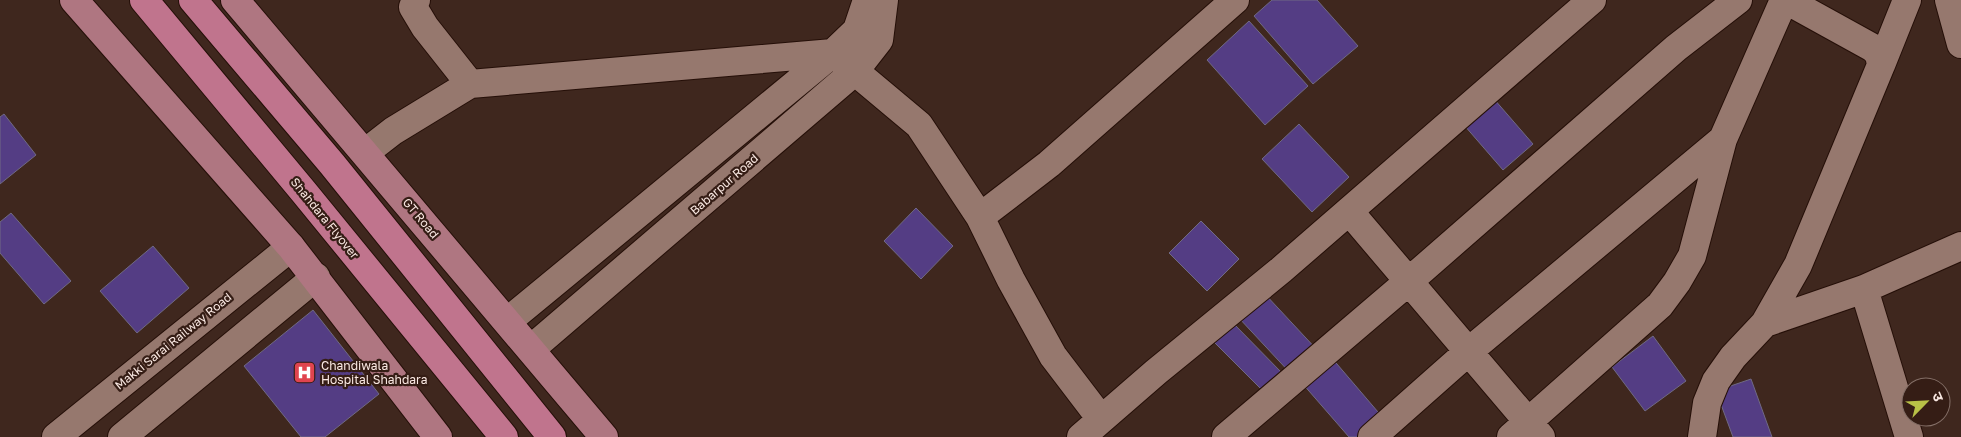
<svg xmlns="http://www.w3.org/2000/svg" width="1961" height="437" viewBox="0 0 1961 437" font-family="'Golos Text','Noto Sans Devanagari',sans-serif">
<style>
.building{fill:#543d84;stroke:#706a83}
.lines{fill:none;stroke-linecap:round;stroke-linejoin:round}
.minor-casing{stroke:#250f08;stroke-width:30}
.major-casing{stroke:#250f08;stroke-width:30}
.highway-casing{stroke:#250f08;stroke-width:30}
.minor{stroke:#96786e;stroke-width:28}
.major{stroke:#af7681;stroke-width:28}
.highway{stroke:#c0748d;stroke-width:28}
.labels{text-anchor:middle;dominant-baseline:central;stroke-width:4.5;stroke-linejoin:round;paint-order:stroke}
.street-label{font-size:12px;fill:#fae9e3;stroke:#351d15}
.poi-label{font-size:12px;fill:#fae9e3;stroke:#351d15;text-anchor:start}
</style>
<rect width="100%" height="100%" fill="#3f271e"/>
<path class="building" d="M1272,0H1317L1358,46L1313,84L1254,16Z
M1249,21L1308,86L1265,125L1207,60Z
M1494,99L1533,144L1503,170L1464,125Z
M4,114L36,155L0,184V117Z
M1299,124L1349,177L1312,212L1262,159Z
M916,208L953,246L921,279L884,241Z
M11,213L71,281L44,304L0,253V222Z
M1201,221L1239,259L1207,291L1169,253Z
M153,246L189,288L137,333L100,291Z
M1264,293L1319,352L1293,376L1238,317Z
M313,310L379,394L325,437H301L244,366Z
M1232,322L1283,374L1264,392L1213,341Z
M1653,336L1686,381L1645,411L1612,367Z
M1331,357L1384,419L1363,437H1349L1302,383Z
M1751,379L1772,437H1733L1716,391Z"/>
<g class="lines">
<defs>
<path id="minor" d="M1949,0L1961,44
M1881,65L1907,0
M470,84L833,53L919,125L980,217L1011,280L1053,356L1101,419
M366,152L393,131L470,84L425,27L413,7L416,0
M1349,211L1541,437
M980,217L1049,164L1235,0
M1864,289L1909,437
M508,321L833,53L857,30L867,0
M1765,323L1864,289L1961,246
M531,349L854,72L879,40L884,0
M56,437L291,247
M122,437L316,277
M1081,437L1156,372L1281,270L1592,0
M1226,437L1408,282L1676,48L1738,0
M1372,437L1468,352L1723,139L1784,0
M1511,437L1660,305L1677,282L1692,256L1723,139
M1702,437L1707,403L1716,381L1733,357L1765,323L1798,265L1881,65L1879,54L1873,48L1786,0"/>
<path id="major" d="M74,0L291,247L438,437
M235,0L604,437"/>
<path id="highway" d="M144,0L303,191L504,437
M193,0L332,164L552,437"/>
</defs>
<use href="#minor" class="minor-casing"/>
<use href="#major" class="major-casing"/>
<use href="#highway" class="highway-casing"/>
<use href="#minor" class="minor"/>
<use href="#major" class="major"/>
<use href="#highway" class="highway"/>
</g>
<defs>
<symbol id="hospital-square" viewBox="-11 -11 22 22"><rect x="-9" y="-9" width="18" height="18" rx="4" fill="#e0444e" stroke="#351d15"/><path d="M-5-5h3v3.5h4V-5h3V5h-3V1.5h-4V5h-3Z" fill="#fff"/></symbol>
</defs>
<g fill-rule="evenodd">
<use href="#hospital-square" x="292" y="360" width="25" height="25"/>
</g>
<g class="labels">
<g class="street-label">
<text transform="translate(724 184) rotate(-41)">Babarpur Road</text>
<text transform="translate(325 218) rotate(51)">Shahdara Flyover</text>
<text transform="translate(421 218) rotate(50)">GT Road</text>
<text transform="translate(173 341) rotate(-39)">Makki Sarai Railway Road</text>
</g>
<g class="poi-label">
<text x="321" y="365">Chandiwala<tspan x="321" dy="14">Hospital Shahdara</tspan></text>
</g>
</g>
<g transform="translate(1926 402) rotate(66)"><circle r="24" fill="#351d15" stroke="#846f67"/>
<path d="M0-4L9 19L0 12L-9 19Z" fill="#b8c147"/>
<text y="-8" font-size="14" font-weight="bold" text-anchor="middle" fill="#fae9e3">उ</text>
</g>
</svg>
